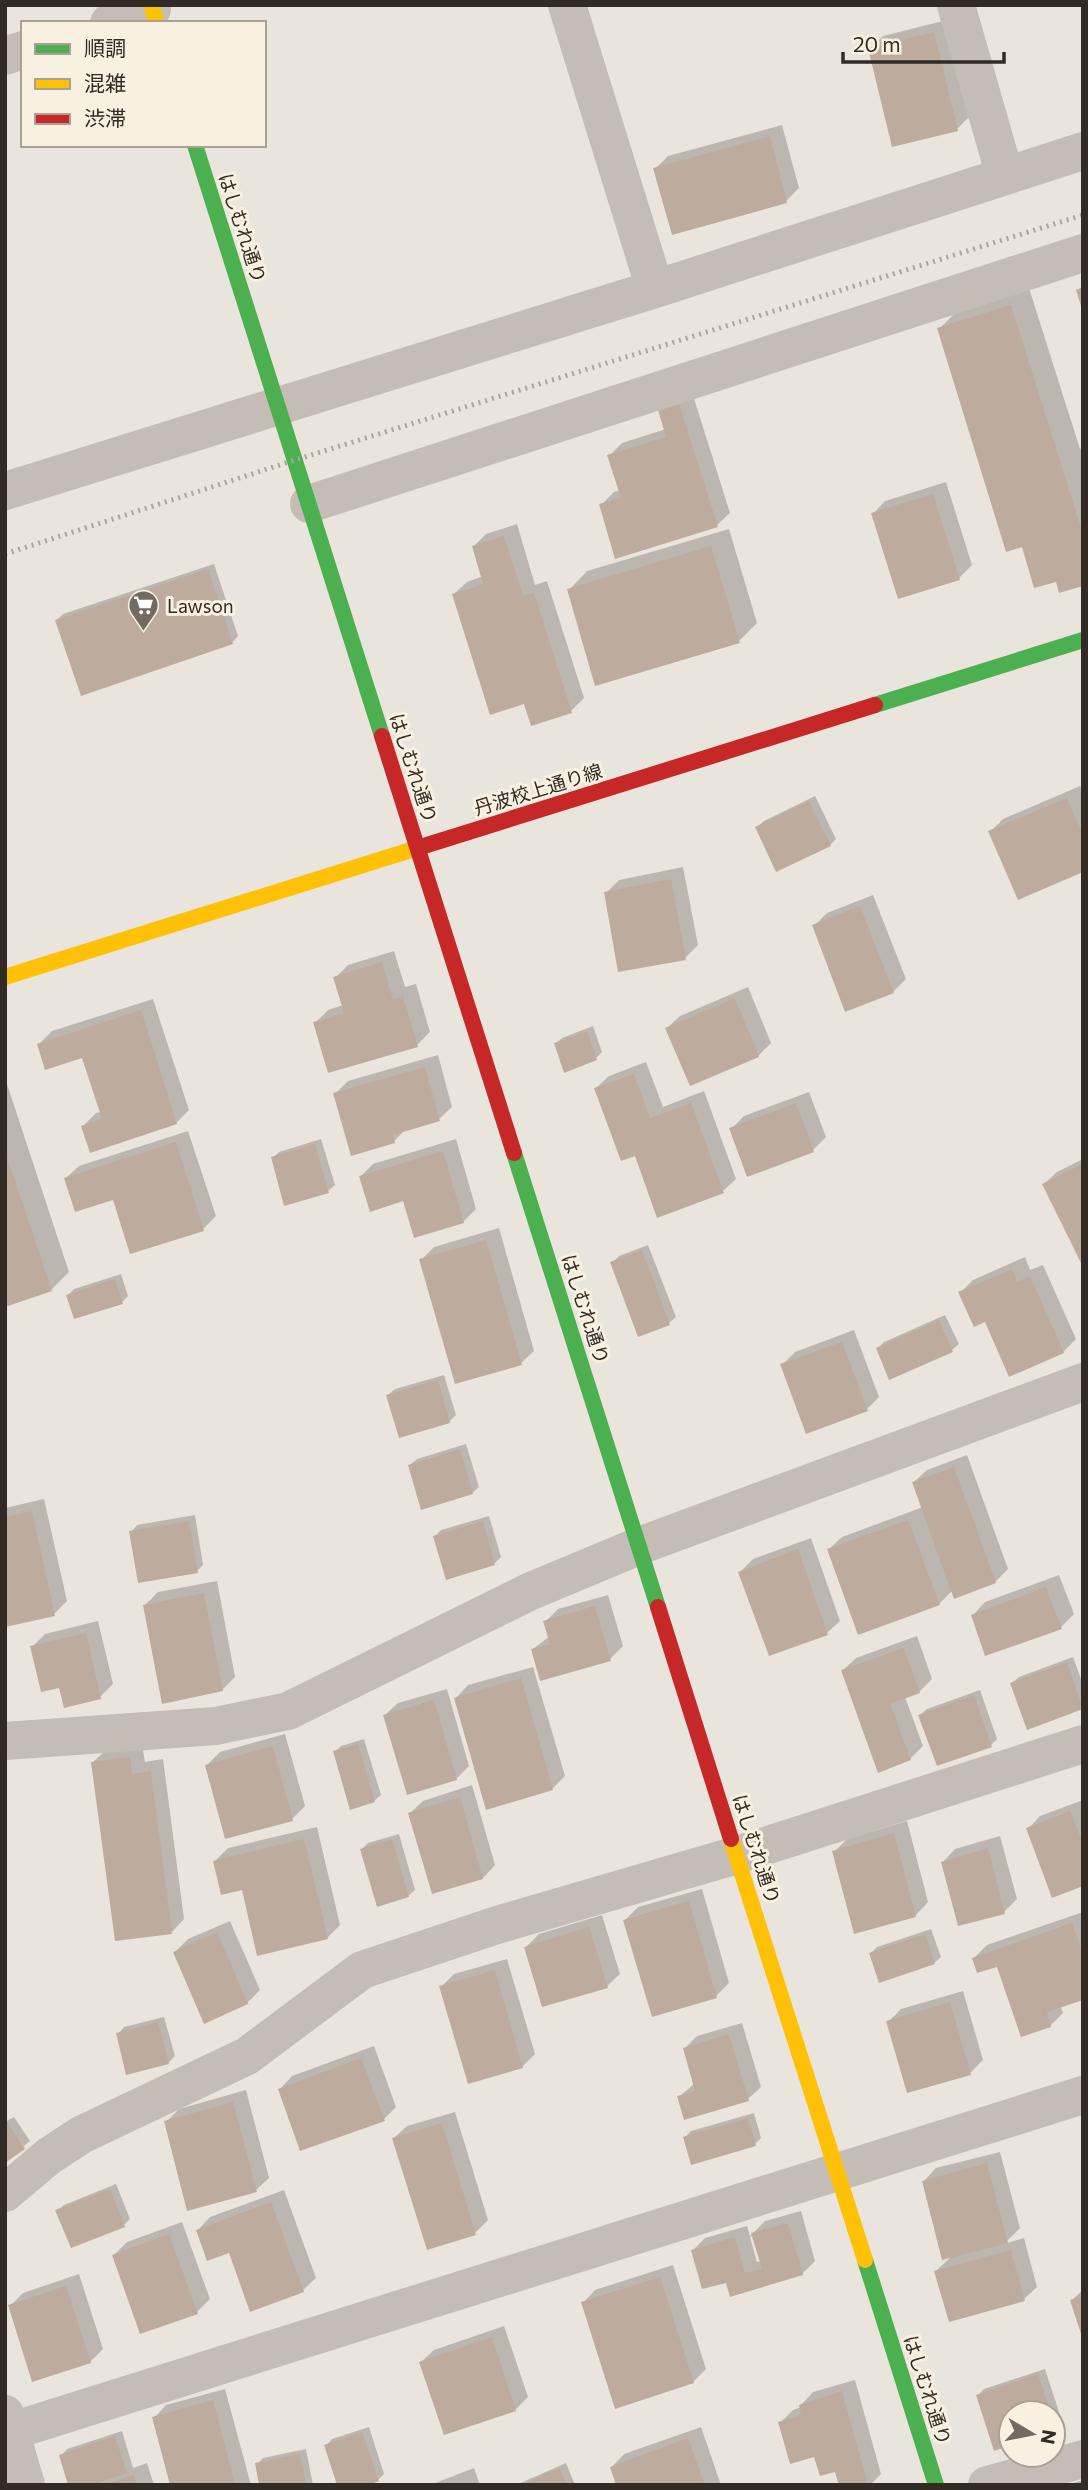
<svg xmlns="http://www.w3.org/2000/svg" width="1088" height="2490" viewBox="0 0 1088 2490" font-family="Commissioner,'Noto Sans JP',sans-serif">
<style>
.shadow{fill:#0003;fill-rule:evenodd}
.building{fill:#bdab9d}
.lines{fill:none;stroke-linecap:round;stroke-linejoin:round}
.street{stroke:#c3bdb5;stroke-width:38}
.fast{stroke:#4caf50;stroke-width:16}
.slow{stroke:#ffc107;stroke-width:16}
.jam{stroke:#c62828;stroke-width:16}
.rail{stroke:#aaa5a0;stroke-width:5;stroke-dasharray:2 5;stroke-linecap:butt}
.labels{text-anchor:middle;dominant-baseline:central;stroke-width:6;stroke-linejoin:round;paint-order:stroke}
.street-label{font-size:19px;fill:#322a24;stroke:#f8f1e1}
.poi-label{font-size:19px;fill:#322a24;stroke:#f8f1e1;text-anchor:start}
</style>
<rect width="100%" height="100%" fill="#eae5dc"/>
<path class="shadow" d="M947,20L970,116L957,129L870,49L883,36Z
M782,125L799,188L786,201L655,169L668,156Z
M1029,288L1080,449L1083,446V584L1057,580L1023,545L939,329L957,311Z
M692,392L730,513L717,525L601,505L614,492L620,490L609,456L622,443L666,429L660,411Z
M946,482L972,565L959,578L873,514L885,501Z
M517,524L535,585L547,581L584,698L571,711L526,702L454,594L467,582L483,576L474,546L486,534Z
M729,529L757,623L739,641L569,590L587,571Z
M214,564L238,636L232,643L57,620L63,614Z
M1080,786L1083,792V871L990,832L1003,819Z
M815,796L836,839L830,845L757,827L764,821Z
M683,867L698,945L685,958L606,893L619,880Z
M873,895L906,979L893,992L814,926L827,913Z
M394,951L405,987L416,984L430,1032L417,1045L315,1023L328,1010L343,1005L335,978L348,965Z
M748,987L771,1043L758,1056L667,1028L680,1016Z
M153,999L189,1110L176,1123L83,1126L96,1113L101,1112L84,1056L39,1044L52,1031Z
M593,1026L602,1052L596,1058L556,1044L562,1038Z
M438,1055L452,1107L439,1119L406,1129L394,1141L335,1094L348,1081Z
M646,1062L663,1107L704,1091L736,1179L723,1191L636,1154L596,1088L609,1076Z
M5,1078L69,1272L51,1290L5,1305Z
M809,1092L826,1137L813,1150L731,1129L744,1116Z
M188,1131L216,1216L203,1229L66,1178L79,1166Z
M321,1139L335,1185L328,1191L273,1158L279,1152Z
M456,1139L476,1209L463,1222L404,1199L361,1176L373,1164Z
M1083,1159V1263L1044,1184L1057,1172Z
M499,1228L534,1351L521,1363L421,1260L434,1247Z
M648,1245L676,1317L669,1323L613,1262L619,1256Z
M1025,1257L1030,1270L1043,1265L1076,1339L1063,1352L986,1320L961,1292L973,1280Z
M121,1274L128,1296L122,1302L68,1295L74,1289Z
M945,1315L959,1344L952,1350L890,1377L878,1348L884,1342Z
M854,1330L879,1397L867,1409L782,1365L795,1352Z
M444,1375L456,1415L449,1422L388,1395L395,1389Z
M466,1444L479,1487L472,1493L410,1465L417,1459Z
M967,1455L1008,1569L995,1582L953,1590L939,1604L829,1549L842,1537L923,1507L914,1482L927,1470Z
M44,1499L67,1601L54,1614L5,1626V1508Z
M195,1515L203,1565L197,1571L131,1532L137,1525Z
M489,1516L501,1557L494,1564L435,1536L441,1530Z
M811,1538L840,1621L827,1633L740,1572L753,1559Z
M1059,1575L1074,1614L1061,1627L973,1615L985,1602Z
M217,1581L235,1677L222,1690L145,1605L158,1592Z
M608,1595L623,1646L610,1659L533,1649L550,1636L545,1622L558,1609Z
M98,1621L113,1684L100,1697L61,1686L32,1647L45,1634Z
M917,1636L932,1679L919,1692L905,1697L923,1746L910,1759L843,1670L856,1658Z
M1073,1657L1083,1684V1707L1028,1728L1012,1683L1019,1677Z
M533,1667L565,1776L552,1789L456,1698L468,1685Z
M447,1689L469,1766L456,1779L385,1715L398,1703Z
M980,1690L997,1739L991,1745L920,1715L927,1709Z
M285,1734L305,1806L292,1819L207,1765L220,1752Z
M364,1739L381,1795L374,1801L335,1752L341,1746Z
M142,1745L145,1762L163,1759L184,1919L172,1932L93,1762L106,1750Z
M472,1785L495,1865L483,1878L410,1813L423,1801Z
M1083,1800V1884L1028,1829L1040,1816Z
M907,1821L928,1902L916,1915L856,1932L834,1852L847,1839Z
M317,1827L340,1925L327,1938L243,1888L215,1861L228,1848Z
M399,1834L415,1890L408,1896L362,1849L368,1843Z
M1000,1836L1017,1899L1004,1912L943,1862L955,1849Z
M702,1889L729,1983L716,1996L625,1920L638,1907Z
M1083,1912V1998L1061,2007L1063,2013L1050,2026L998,1964L974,1958L987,1945Z
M602,1915L620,1974L607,1986L526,1947L539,1934Z
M230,1921L260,1990L247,2003L175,1952L188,1939Z
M931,1929L941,1957L934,1963L871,1953L877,1947Z
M507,1959L535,2054L522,2067L441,1987L454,1974Z
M963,1991L983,2060L970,2073L888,2022L901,2009Z
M164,2017L175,2056L168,2063L118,2034L124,2027Z
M742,2023L761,2087L748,2099L679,2097L695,2083L685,2048L697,2036Z
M374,2046L396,2107L384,2119L280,2089L292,2076Z
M246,2090L269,2178L256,2190L166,2122L179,2109Z
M455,2112L488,2220L475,2233L394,2138L407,2126Z
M754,2113L761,2138L755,2144L685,2137L691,2131Z
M14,2117L30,2141L5,2161V2122Z
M1000,2152L1020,2228L1004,2244L1024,2238L1037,2287L1024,2299L936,2271L952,2256L924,2181L936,2168Z
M116,2184L130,2219L124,2225L57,2211L64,2205Z
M284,2190L316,2278L303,2290L251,2310L230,2251L198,2230L210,2217Z
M801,2211L815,2261L802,2274L727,2280L693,2250L705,2238L747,2226L750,2236L765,2221ZM753,2236L761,2261L757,2262L750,2237Z
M182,2222L210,2299L197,2312L114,2255L127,2242Z
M673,2265L706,2369L693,2382L583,2303L595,2290Z
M79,2274L103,2349L90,2362L10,2306L23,2293Z
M1083,2290V2333L1072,2300Z
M504,2326L528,2397L515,2410L421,2362L434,2350Z
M1045,2369L1062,2421L1053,2429V2413H1011V2443L978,2395L984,2389Z
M855,2380L881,2474L870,2485H841L836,2470L780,2423L793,2410L801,2407V2405L813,2392Z
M225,2389L251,2485H172L154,2418L166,2405Z
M369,2427L384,2474L378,2480L326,2446L332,2439Z
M701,2427L721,2485H618L612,2467L624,2454Z
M122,2431L133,2468L147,2463L154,2485H70L61,2456L67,2449Z
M306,2449L313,2485H261L257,2464L263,2458Z
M566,2463L575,2485H516Z
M474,2468L480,2485H430Z
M1083,2480V2485H1067Z"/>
<path class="building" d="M934,32L958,131L892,147L868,48Z
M770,136L787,203L672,235L653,168Z
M1083,287V309H1082L1076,290Z
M1011,305L1083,534V586L1059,593L1056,582L1034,588L1022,547L1006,552L937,328Z
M679,404L718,527L615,559L599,504L621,498L607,455L666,437L658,410Z
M933,494L960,580L898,599L871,513Z
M504,536L523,596L534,593L572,713L531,726L524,704L490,715L452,594L483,584L472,546Z
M711,546L740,643L595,686L567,589Z
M208,569L233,644L81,696L55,620Z
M1067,798L1083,835V872L1018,900L988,831Z
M809,801L831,846L776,872L755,827Z
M671,879L686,960L618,972L604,892Z
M860,906L894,993L845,1012L812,925Z
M382,962L393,999L403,996L418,1047L328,1073L313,1022L344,1013L333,977Z
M735,998L759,1057L690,1086L665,1028Z
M141,1010L177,1124L90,1153L81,1126L102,1119L82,1058L45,1070L37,1044Z
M587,1031L597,1060L564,1073L554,1043Z
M425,1067L440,1121L393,1135L395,1143L351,1156L333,1093Z
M634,1074L650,1118L691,1103L724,1193L657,1218L635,1156L621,1161L594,1088Z
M796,1103L814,1152L747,1177L729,1128Z
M176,1142L204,1231L130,1254L113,1200L75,1212L64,1178Z
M315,1144L329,1193L284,1206L271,1157Z
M5,1151L52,1291L5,1307Z
M443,1151L464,1223L414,1238L403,1201L370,1212L359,1176Z
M1083,1164V1267L1042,1184Z
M486,1240L522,1365L455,1384L419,1259Z
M642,1250L670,1325L638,1337L610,1262Z
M1012,1269L1017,1282L1030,1276L1064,1353L1009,1377L985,1322L974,1327L958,1292Z
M115,1279L123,1304L74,1319L66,1295Z
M939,1320L953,1352L889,1380L876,1348Z
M842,1342L868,1411L806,1434L780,1364Z
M438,1380L450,1423L399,1438L386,1395Z
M460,1449L473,1494L421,1510L408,1465Z
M954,1467L996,1583L954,1599L912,1482Z
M32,1511L55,1616L5,1627V1517Z
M908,1520L940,1605L858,1635L827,1549Z
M189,1521L198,1573L138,1583L129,1531Z
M483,1521L495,1565L446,1580L433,1536Z
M798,1549L828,1635L769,1656L738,1572Z
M1046,1587L1062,1629L985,1656L971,1615Z
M204,1593L223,1691L162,1704L143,1605Z
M595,1606L611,1661L540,1681L531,1649L550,1644L543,1621Z
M86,1633L101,1699L64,1708L59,1688L41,1692L30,1646Z
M904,1648L920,1693L890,1704L911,1760L878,1773L841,1670Z
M1067,1662L1083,1709L1027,1730L1010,1683Z
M521,1678L553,1790L486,1810L454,1698Z
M974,1695L992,1747L937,1766L918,1715Z
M434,1700L457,1780L407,1795L383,1715Z
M358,1744L375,1802L350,1810L333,1751Z
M273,1746L293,1821L225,1839L205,1765Z
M130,1757L132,1774L151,1771L172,1934L115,1941L91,1762Z
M460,1797L483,1879L432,1894L408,1813Z
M1070,1811L1083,1843V1886L1052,1898L1026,1828Z
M894,1833L916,1917L854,1934L832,1851Z
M304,1839L328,1939L257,1956L242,1890L221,1895L213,1861Z
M392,1839L409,1897L377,1907L360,1849Z
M988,1848L1005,1914L958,1926L941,1862Z
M689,1901L717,1998L652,2017L623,1920Z
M1072,1923L1083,1953V2000L1047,2012L1051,2027L1021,2037L997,1967L977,1973L972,1958Z
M589,1927L608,1988L542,2007L524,1947Z
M217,1932L248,2004L204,2024L173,1952Z
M925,1934L935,1964L879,1983L869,1953Z
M495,1970L523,2068L468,2084L439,1986Z
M950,2002L971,2075L907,2093L886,2021Z
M158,2022L169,2064L126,2075L116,2033Z
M729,2034L749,2101L684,2120L677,2096L695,2091L683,2048Z
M361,2058L385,2121L300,2151L278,2089Z
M233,2102L257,2192L187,2211L164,2121Z
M748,2118L756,2146L691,2165L683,2137Z
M5,2119L25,2149L5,2163Z
M442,2123L476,2235L427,2250L392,2138Z
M987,2163L1008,2243L942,2260L922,2181Z
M110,2189L125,2227L71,2248L55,2210Z
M271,2202L304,2292L250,2312L229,2253L207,2261L196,2230Z
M788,2223L803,2275L730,2297L726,2283L702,2289L691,2250L735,2237L745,2273L762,2269L751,2233Z
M169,2234L198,2314L140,2334L112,2255Z
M1011,2250L1025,2301L949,2322L934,2271Z
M660,2277L694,2383L615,2409L581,2302Z
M66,2286L91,2363L32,2382L8,2305Z
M1083,2296V2337H1082L1070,2300Z
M492,2337L516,2411L444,2435L419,2362Z
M1038,2374L1051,2413H1011V2445L994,2451L976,2395Z
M842,2391L868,2485H839L835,2472L820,2476L814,2457L790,2464L778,2422L801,2415L799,2405Z
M213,2400L235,2485H170L152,2417Z
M362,2432L379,2481L369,2485H337L324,2445Z
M115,2436L127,2473L91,2485H68L59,2455Z
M688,2438L705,2485H616L610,2467Z
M300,2454L306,2485H259L255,2463Z
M559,2468L567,2485H521Z
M134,2475L137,2485H106V2484Z"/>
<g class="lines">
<path class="street" d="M567,5L655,289
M956,5L1005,176
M109,23L152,9
M5,56L23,50
M5,491L655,289L1083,151
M309,504L1083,253
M5,1741L216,1726L288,1711L531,1591L639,1546L1083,1382
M5,2193L49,2156L81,2135L247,2056L362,1970L497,1925L737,1855L1083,1744
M5,2414L26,2485
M5,2433L1083,2095
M987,2485L1083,2459"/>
<path class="fast" d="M195,145L382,736
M875,705L1083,640
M514,1153L658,1607
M865,2260L936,2485"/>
<path class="slow" d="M151,5L157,23
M5,977L427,845
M731,1839L865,2260"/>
<path class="jam" d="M382,736L514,1153
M427,845L875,705
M658,1607L731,1839"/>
<path class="rail" d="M5,554L295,460L1083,215"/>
</g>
<defs>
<symbol id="supermarket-pin" viewBox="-11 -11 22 30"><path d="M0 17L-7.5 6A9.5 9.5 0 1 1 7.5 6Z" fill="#726b64" stroke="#f8f1e1"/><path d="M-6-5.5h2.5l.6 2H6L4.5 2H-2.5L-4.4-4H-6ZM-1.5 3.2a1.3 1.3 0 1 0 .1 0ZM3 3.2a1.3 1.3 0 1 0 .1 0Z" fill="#fff"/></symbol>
</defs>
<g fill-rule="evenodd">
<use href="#supermarket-pin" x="126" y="588" width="35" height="47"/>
</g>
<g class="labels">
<g class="street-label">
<text transform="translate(243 228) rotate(72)">はしむれ通り</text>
<text transform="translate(414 768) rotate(72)">はしむれ通り</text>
<text transform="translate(538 789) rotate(-17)">丹波校上通り線</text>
<text transform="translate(586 1309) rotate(72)">はしむれ通り</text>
<text transform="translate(757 1849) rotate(72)">はしむれ通り</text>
<text transform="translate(928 2390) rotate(72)">はしむれ通り</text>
</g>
<g class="poi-label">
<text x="167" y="605">Lawson</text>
</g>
</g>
<rect width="1088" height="2490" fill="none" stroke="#322a24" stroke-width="14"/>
<rect x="21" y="21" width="245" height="126" fill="#f8f1e1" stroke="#a9a195" stroke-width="2"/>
<rect x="35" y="44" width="35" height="10" fill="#4caf50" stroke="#a9a195" stroke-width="2"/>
<text x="84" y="56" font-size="21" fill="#322a24">順調</text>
<rect x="35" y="79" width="35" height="10" fill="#ffc107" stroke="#a9a195" stroke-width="2"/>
<text x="84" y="91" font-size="21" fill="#322a24">混雑</text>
<rect x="35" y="114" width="35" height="10" fill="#c62828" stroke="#a9a195" stroke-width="2"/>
<text x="84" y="126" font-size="21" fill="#322a24">渋滞</text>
<g transform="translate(1032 2434) rotate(100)"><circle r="33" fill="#f8f1e1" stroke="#a9a195" stroke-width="2"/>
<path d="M0-5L12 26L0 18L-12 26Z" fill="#726b64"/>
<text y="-10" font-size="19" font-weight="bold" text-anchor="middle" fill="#322a24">N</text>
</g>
<path d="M843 52v10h161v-10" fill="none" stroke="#322a24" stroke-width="3.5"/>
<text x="853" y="52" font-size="21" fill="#322a24" stroke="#f8f1e1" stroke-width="5" paint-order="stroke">20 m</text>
</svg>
